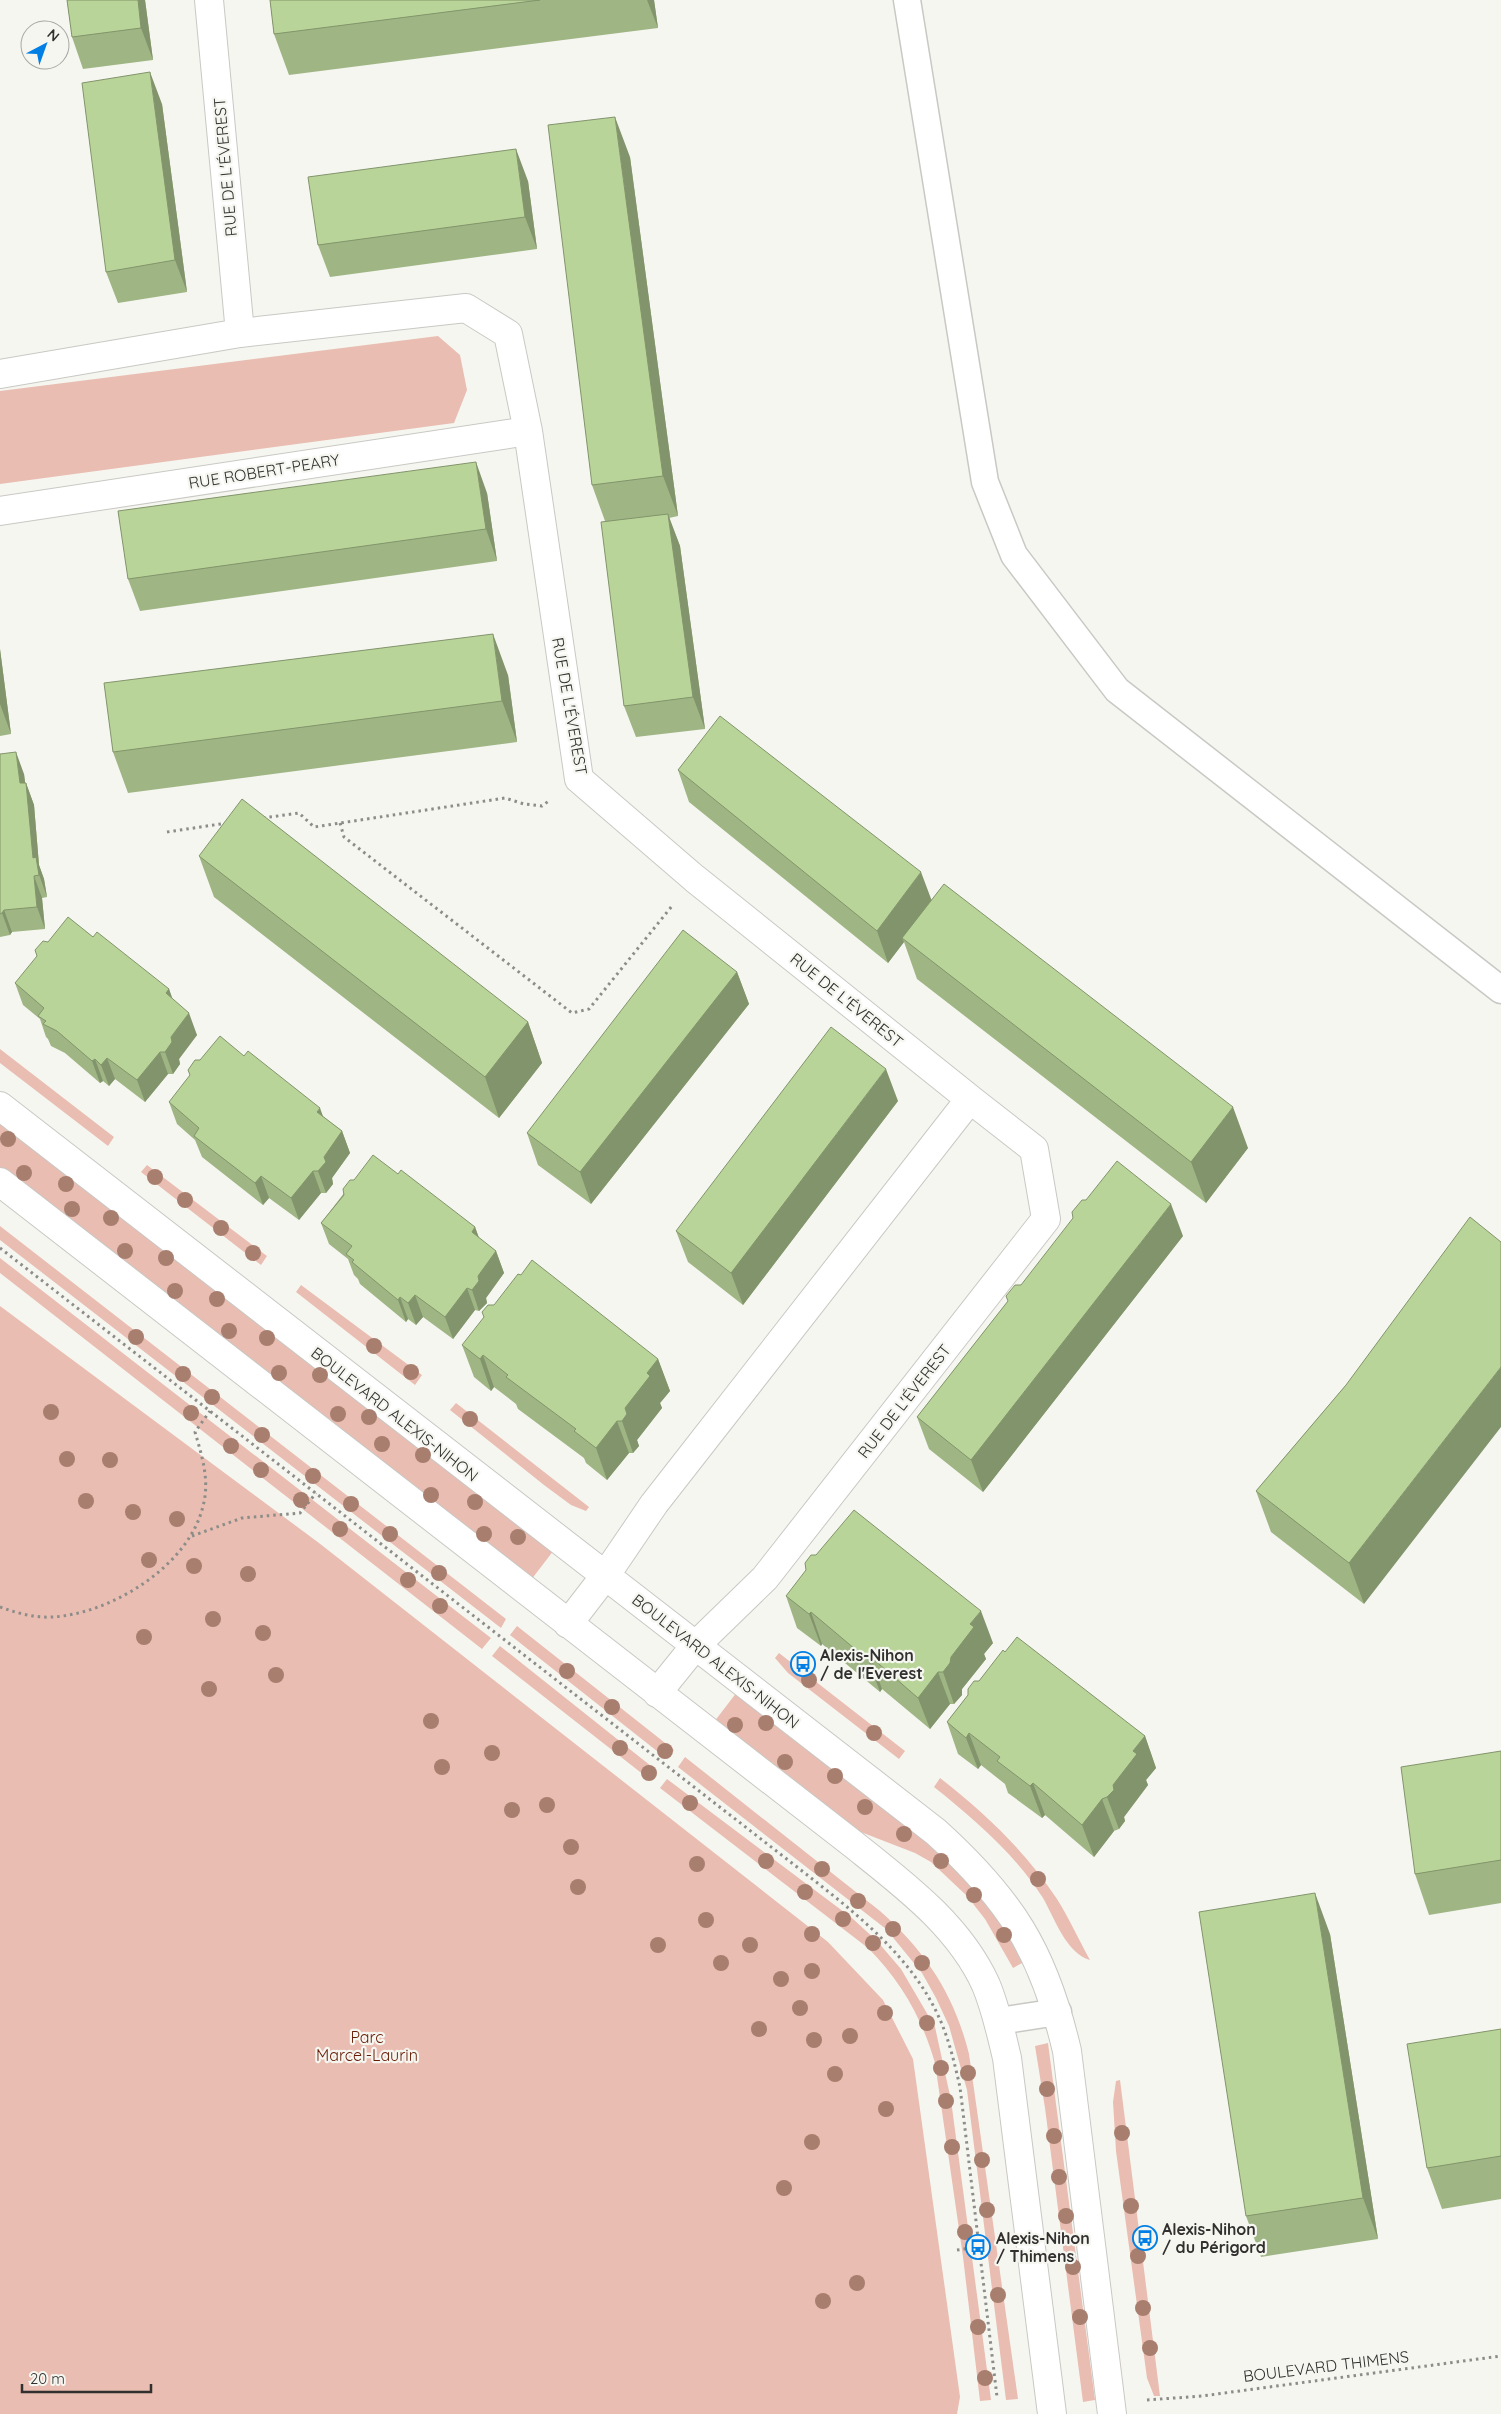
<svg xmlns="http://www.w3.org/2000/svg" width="1501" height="2414" viewBox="0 0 1501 2414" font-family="Quicksand,sans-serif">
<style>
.green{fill:#e9bdb1}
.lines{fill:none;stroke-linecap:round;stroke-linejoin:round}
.lane-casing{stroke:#c9c8c4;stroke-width:29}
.street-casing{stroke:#c9c8c4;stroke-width:30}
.path{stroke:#8c8c89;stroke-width:3;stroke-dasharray:2.5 4;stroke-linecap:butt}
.lane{stroke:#fff;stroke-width:26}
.street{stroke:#fff;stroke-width:28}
.tree{fill:#a87e6f}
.wall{fill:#9fb684}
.shaded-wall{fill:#82946b}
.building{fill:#b9d499;stroke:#82946b}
.labels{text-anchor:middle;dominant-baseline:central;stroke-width:4.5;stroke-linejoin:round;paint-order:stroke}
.street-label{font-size:16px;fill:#31302f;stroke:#f6f6f1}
.poi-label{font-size:16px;font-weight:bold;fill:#31302f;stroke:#f6f6f1;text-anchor:start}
.park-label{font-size:16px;fill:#681b05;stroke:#f6f6f1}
</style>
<rect width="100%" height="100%" fill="#f6f6f1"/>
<path class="green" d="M438,336L460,355L467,390L454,423L0,484V391Z
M0,1049L114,1137L108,1146L0,1063Z
M0,1119L554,1550L531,1580L0,1168Z
M147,1165L267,1256L261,1265L141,1172Z
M0,1226L506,1619L501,1628L0,1240Z
M0,1258L491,1638L482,1649L0,1273Z
M301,1285L422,1375L415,1385L296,1292Z
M0,1306L319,1543L828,1942L883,2000L913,2059L960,2397L957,2414H0Z
M456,1403L589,1507L586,1511L571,1505L544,1485L450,1410Z
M517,1626L674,1750L667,1759L510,1635Z
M500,1646L656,1770L649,1779L492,1656Z
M779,1653L905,1751L899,1759L788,1673L775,1658Z
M737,1692L940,1851L1002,1921L1024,1962L1013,1968L985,1919L967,1896L931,1862L915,1853L853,1829L714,1722Z
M685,1757L880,1911C926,1952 954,1994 969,2054L1018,2399L1006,2400L967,2090L949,2026L936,1998L922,1973L886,1929L678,1767Z
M940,1778C985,1813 1025,1851 1057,1899C1069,1918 1079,1940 1090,1960C1066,1953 1055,1919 1043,1898C1015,1854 974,1819 934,1787Z
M667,1779L852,1918L877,1941L901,1969L935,2027L951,2100L991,2400L980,2401L963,2257L935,2063C922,2018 901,1981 868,1948L660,1788Z
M1048,2043L1095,2400L1083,2402L1045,2108L1035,2046Z
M1120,2080L1160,2396H1154L1147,2378L1116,2151L1113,2102L1116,2081Z"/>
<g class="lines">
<defs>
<path id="lane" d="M907,0L985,482L1014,555L1117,690L1501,990
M999,2021L1058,2012"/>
<path id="street" d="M209,0L240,333
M0,374L240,333L466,308L508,334L528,431L579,779L694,878L970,1099
M0,511L528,431
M0,1106L936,1832C1011,1900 1044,1952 1067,2051L1112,2414
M0,1182L853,1844C903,1884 959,1925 986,1985C996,2009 1001,2033 1007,2058L1052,2414
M568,1624L605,1576L654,1504L970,1099L1034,1149L1046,1219L765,1578L695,1646L657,1693"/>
</defs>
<use href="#lane" class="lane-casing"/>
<use href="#street" class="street-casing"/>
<path class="path" d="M263,818L299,813L314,827L505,798L524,804L542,806L550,800
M340,823L344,837L572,1013L589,1009L672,906
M167,832L227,823
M0,1248L806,1874C862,1918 922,1965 946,2035C952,2052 956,2070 960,2087L997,2397
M192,1536L242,1518L300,1513L316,1493
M0,1607C17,1613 34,1618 52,1617C111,1614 189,1566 203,1506C210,1481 202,1456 195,1432L210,1411
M957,2250L978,2247
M1147,2400L1202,2396L1501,2356"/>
<use href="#lane" class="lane"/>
<use href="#street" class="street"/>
</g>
<g class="tree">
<circle cx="8" cy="1139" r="8"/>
<circle cx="24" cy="1173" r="8"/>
<circle cx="155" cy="1177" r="8"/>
<circle cx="66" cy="1184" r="8"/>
<circle cx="185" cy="1200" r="8"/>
<circle cx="72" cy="1209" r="8"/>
<circle cx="111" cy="1218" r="8"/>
<circle cx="221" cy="1228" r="8"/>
<circle cx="125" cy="1251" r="8"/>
<circle cx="253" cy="1253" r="8"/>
<circle cx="166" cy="1258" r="8"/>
<circle cx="175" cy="1291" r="8"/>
<circle cx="217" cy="1299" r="8"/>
<circle cx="229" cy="1331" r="8"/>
<circle cx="136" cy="1337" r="8"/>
<circle cx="267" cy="1338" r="8"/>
<circle cx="374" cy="1346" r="8"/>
<circle cx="411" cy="1372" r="8"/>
<circle cx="279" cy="1373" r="8"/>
<circle cx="183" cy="1374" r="8"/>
<circle cx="320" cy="1375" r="8"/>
<circle cx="212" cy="1397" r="8"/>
<circle cx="51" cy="1412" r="8"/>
<circle cx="191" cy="1413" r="8"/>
<circle cx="338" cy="1414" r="8"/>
<circle cx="369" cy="1417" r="8"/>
<circle cx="470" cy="1419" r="8"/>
<circle cx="262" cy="1435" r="8"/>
<circle cx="382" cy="1444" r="8"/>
<circle cx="231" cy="1446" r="8"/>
<circle cx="423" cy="1455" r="8"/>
<circle cx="67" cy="1459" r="8"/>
<circle cx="110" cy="1460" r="8"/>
<circle cx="261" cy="1470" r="8"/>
<circle cx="313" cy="1476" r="8"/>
<circle cx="431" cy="1495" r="8"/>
<circle cx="301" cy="1500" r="8"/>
<circle cx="86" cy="1501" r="8"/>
<circle cx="475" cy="1502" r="8"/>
<circle cx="351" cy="1504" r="8"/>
<circle cx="133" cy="1512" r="8"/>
<circle cx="177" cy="1519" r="8"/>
<circle cx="340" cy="1529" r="8"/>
<circle cx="390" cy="1534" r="8"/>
<circle cx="484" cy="1534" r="8"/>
<circle cx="518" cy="1537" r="8"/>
<circle cx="149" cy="1560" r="8"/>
<circle cx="194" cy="1566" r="8"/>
<circle cx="439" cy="1573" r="8"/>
<circle cx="248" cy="1574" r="8"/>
<circle cx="408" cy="1580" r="8"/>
<circle cx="440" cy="1606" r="8"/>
<circle cx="213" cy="1619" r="8"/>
<circle cx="263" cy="1633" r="8"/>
<circle cx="144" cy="1637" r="8"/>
<circle cx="567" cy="1671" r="8"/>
<circle cx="276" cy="1675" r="8"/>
<circle cx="809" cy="1680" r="8"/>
<circle cx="209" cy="1689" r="8"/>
<circle cx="612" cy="1707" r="8"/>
<circle cx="431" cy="1721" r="8"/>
<circle cx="766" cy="1723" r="8"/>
<circle cx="735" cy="1725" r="8"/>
<circle cx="874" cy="1733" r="8"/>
<circle cx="620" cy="1748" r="8"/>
<circle cx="665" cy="1751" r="8"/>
<circle cx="492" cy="1753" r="8"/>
<circle cx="785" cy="1762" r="8"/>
<circle cx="442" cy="1767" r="8"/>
<circle cx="649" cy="1773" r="8"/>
<circle cx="835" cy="1776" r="8"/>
<circle cx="690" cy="1803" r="8"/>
<circle cx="547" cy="1805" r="8"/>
<circle cx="865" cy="1807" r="8"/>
<circle cx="512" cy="1810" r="8"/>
<circle cx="904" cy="1834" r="8"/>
<circle cx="571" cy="1847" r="8"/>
<circle cx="766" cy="1861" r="8"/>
<circle cx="941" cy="1861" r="8"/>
<circle cx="697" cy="1864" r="8"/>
<circle cx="822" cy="1869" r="8"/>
<circle cx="1038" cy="1879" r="8"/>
<circle cx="578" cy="1887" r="8"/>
<circle cx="805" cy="1892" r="8"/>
<circle cx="974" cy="1895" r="8"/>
<circle cx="858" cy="1901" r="8"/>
<circle cx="843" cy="1919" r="8"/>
<circle cx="706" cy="1920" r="8"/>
<circle cx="893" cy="1929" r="8"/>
<circle cx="812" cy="1934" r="8"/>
<circle cx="1004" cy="1935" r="8"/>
<circle cx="873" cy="1943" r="8"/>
<circle cx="658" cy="1945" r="8"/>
<circle cx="750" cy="1945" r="8"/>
<circle cx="721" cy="1963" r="8"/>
<circle cx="922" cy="1963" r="8"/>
<circle cx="812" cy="1971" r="8"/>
<circle cx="781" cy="1979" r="8"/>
<circle cx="800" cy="2008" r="8"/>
<circle cx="885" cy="2013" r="8"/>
<circle cx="927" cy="2023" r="8"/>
<circle cx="759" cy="2029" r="8"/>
<circle cx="850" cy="2036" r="8"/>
<circle cx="814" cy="2040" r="8"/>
<circle cx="941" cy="2068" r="8"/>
<circle cx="968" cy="2073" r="8"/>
<circle cx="835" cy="2074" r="8"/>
<circle cx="1047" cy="2089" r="8"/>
<circle cx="946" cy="2101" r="8"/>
<circle cx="886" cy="2109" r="8"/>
<circle cx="1122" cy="2133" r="8"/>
<circle cx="1054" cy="2136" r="8"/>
<circle cx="812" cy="2142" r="8"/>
<circle cx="952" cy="2147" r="8"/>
<circle cx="982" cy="2160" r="8"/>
<circle cx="1059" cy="2177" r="8"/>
<circle cx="784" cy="2188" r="8"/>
<circle cx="1131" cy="2206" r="8"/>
<circle cx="987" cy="2210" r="8"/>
<circle cx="1066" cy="2216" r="8"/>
<circle cx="965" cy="2232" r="8"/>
<circle cx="1138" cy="2256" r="8"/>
<circle cx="1073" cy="2267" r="8"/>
<circle cx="857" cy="2283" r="8"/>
<circle cx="998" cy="2295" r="8"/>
<circle cx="823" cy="2301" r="8"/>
<circle cx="1143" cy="2308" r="8"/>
<circle cx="1080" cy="2317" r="8"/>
<circle cx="978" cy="2327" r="8"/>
<circle cx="1150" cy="2348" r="8"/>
<circle cx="985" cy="2378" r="8"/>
</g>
<path class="wall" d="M67,0H145L153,60L83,69L72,37Z
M270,0H654L658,28L289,75L274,34Z
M162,104L187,292L118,303L106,272Z
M630,157L678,516L669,518L680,546L705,729L636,737L624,706L605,521L592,485Z
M528,181L537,249L330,277L318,245Z
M487,493L497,561L140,611L128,579Z
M0,649L11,734L0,736Z
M508,675L517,742L128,793L113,752Z
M0,754L24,774L25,783H26L34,805L39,865L44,879L47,897L42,898L45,929L12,932L10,935L0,937Z
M678,770L932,900L1248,1148L1206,1203L917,979L904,942L888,963L689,802Z
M199,856L528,1022L542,1063L499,1118L214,897Z
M93,937L169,989L172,999L197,1035L179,1059L180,1064L173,1074H168L145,1102L115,1079L109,1086L103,1081L100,1083L65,1053L51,1046L48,1039L46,1037L40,1019L23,1005L15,983Z
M737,972L749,1004L591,1204L538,1165L527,1133Z
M244,1056L342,1131L350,1153L332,1178L333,1184L326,1193H321L299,1220L269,1198L263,1205L202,1157L195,1140L177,1124L169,1102Z
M898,1101L743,1305L688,1262L676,1231Z
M398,1174L475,1227L479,1238L496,1251L504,1273L486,1298L487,1303L479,1311L475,1310L453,1339L423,1317L416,1325L408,1319L406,1322L360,1284L358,1279L354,1275L348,1259L329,1244L321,1223L354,1180Z
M1183,1236L983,1492L929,1449L917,1417L1021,1285Z
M462,1345L658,1359L670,1391L660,1403L662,1408L637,1440L639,1446L633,1453H629L607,1480L586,1463L584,1458L518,1409L516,1404L494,1387L491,1391L474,1377Z
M1346,1385L1364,1604L1271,1532L1256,1491Z
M786,1596L993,1643L984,1654L986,1659L962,1689V1695L954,1704H950L930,1729L882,1689L880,1692L822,1644L821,1646L797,1628Z
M1005,1652L1145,1736L1156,1768L1146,1780L1148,1785L1124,1817L1125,1821L1119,1829L1114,1831L1094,1857L1045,1815L1042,1818L1008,1793L1005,1784L981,1765L978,1769L958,1754L947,1722L979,1681Z
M1501,1751V1903L1429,1915L1415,1874Z
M1330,1934L1378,2239L1261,2257L1246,2216Z
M1501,2029V2199L1442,2209L1427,2168Z"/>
<path class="shaded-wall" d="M138,0H145L153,60L141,28Z
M647,0H654L658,28Z
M150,72L162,104L187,292L175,260Z
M615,117L630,157L678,516L663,476Z
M516,149L528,181L537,249L525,217Z
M476,462L487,493L497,561L486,529Z
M668,514L680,546L705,729L693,697Z
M493,634L508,675L517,742L502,701Z
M0,649L11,734L0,704Z
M16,752L24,774L28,805L20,783Z
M26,783L34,805L39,865L44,879L47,897L33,858Z
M921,872L933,904L902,938L904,942L888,963L877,931Z
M34,876L42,898L45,929L37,907Z
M4,910L12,932L10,935L2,913Z
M737,972L749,1004L591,1204L580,1172Z
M169,989L177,1011L166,993Z
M189,1013L197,1035L179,1059L180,1064L173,1074L165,1052L171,1037Z
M528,1022L542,1063L499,1118L485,1077Z
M160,1052L168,1074L145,1102L137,1080Z
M107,1058L115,1079L109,1086L101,1065Z
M95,1059L103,1081L100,1083L92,1061Z
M886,1069L898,1101L743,1305L731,1273Z
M1233,1107L1248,1148L1206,1203L1191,1162Z
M320,1108L328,1130L317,1112Z
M342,1131L350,1153L332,1178L333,1184L326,1193L318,1171L324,1157Z
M313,1171L321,1193L299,1220L291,1198Z
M261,1176L269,1198L263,1205L255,1183Z
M1171,1204L1183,1236L983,1492L971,1460Z
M475,1227L483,1249L472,1232Z
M496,1251L504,1273L486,1298L487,1303L479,1311L472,1290L478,1276Z
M467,1288L475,1310L453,1339L445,1317Z
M415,1295L423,1317L416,1325L408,1303Z
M400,1297L408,1319L406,1322L398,1300Z
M483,1355L494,1387L491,1391L480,1359Z
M658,1359L670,1391L660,1403L662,1408L637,1440L639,1446L633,1453L622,1421L625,1408L647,1373Z
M1501,1367V1427L1364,1604L1349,1563Z
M617,1421L629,1453L607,1480L596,1448Z
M981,1611L993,1643L984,1654L986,1659L962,1689V1695L954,1704L943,1672L951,1657L970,1624Z
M811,1612L822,1644L821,1646L809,1614Z
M871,1657L882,1689L880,1692L868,1660Z
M938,1672L950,1704L930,1729L918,1698Z
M969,1733L981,1765L978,1769L966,1738Z
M1145,1736L1156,1768L1146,1780L1148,1785L1124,1817L1125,1821L1119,1829L1107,1797L1113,1785L1133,1751Z
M1033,1783L1045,1815L1042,1818L1030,1786Z
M1102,1799L1114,1831L1094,1857L1082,1825Z
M1315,1893L1330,1934L1378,2239L1363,2198Z"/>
<path class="building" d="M67,0H138L141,28L72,37Z
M270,0H540L274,34Z
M150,72L175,260L106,272L82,83Z
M615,117L663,476L592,485L548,125Z
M516,149L525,217L318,245L308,177Z
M476,462L486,529L128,579L118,511Z
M668,514L693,697L624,706L601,522Z
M493,634L502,701L113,752L104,683Z
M720,716L921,872L877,931L678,770Z
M16,752L20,783H26L33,858L36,857L39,875L34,876L37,907L4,910L2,913L0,914V754Z
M242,799L528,1022L485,1077L199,856Z
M944,884L1233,1107L1191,1162L902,938Z
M68,917L93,937L97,932L169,989L166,993L189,1013L171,1037L172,1042L165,1052H160L137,1080L107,1058L101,1065L95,1059L92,1061L57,1031L43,1024L46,1021L38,1016L44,1008L15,983L37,956L35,950L43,941L48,942Z
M683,930L737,972L580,1172L527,1133Z
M831,1027L886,1069L731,1273L676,1231Z
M220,1036L244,1056L248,1051L320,1108L317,1112L342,1131L324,1157L326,1162L318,1171H313L291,1198L261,1176L255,1183L194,1136L199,1128L169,1102L190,1075L188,1070L195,1060H200Z
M373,1155L398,1174L401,1170L475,1227L472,1232L496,1251L478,1276L479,1281L472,1290L467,1288L445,1317L415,1295L408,1303L400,1297L398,1300L352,1262L354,1260L346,1254L352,1246L321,1223L344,1195L343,1189L350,1180H354Z
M1117,1161L1171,1204L971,1460L917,1417L1008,1301L1006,1296L1015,1285H1021L1073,1218L1072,1212L1082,1200H1086Z
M1470,1217L1501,1242V1367L1349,1563L1256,1491L1346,1385Z
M532,1260L658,1359L647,1373L650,1376L625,1408L627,1414L622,1421H617L596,1448L574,1431L576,1429L506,1377L508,1375L483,1355L480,1359L462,1345L484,1317L482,1312L488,1305H494L518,1274L521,1275Z
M854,1510L981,1611L970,1624L974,1627L951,1657L950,1663L943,1672H938L918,1698L871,1657L868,1660L811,1612L809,1614L786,1596L806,1570L805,1563L811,1555H816Z
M1017,1637L1145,1736L1133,1751L1137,1754L1113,1785L1114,1790L1107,1797L1102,1799L1082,1825L1033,1783L1030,1786L997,1761L1000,1757L969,1733L966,1738L947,1722L968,1695V1689L974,1681H979L1003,1650L1005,1652Z
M1501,1751V1860L1415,1874L1401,1767Z
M1315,1893L1363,2198L1246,2216L1199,1912Z
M1501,2029V2156L1427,2168L1407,2044Z"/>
<defs>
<symbol id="bus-ring" viewBox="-11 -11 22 22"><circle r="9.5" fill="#f6f6f1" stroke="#017fe5" stroke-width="1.5"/><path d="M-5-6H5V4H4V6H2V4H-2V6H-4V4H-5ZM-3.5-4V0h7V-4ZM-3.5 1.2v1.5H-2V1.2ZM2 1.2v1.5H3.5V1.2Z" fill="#017fe5"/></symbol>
</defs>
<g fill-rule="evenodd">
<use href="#bus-ring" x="789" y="1650" width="28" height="28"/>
<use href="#bus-ring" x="1131" y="2224" width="28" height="28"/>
<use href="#bus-ring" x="964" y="2233" width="28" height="28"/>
</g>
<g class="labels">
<g class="street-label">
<text transform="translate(225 167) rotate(-95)">RUE DE L'ÉVEREST</text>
<text transform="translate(264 471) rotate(-9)">RUE ROBERT-PEARY</text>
<text transform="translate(570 706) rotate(80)">RUE DE L'ÉVEREST</text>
<text transform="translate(847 1000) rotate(39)">RUE DE L'ÉVEREST</text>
<text transform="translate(904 1401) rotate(-52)">RUE DE L'ÉVEREST</text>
<text transform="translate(395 1414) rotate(38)">BOULEVARD ALEXIS-NIHON</text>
<text transform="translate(716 1661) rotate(38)">BOULEVARD ALEXIS-NIHON</text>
<text transform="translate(1326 2366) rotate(-7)">BOULEVARD THIMENS</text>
</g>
<g class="poi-label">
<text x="820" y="1655">Alexis-Nihon<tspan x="820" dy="18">/ de l'Everest</tspan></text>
<text x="1162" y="2229">Alexis-Nihon<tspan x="1162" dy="18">/ du Périgord</tspan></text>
<text x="996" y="2238">Alexis-Nihon<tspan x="996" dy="18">/ Thimens</tspan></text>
</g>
<g class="park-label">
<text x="367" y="2037">Parc<tspan x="367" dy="18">Marcel-Laurin</tspan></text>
</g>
</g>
<g transform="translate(45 45) rotate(41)"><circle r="24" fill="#f6f6f1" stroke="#a7a7a3"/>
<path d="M0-4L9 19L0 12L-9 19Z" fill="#017fe5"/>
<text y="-8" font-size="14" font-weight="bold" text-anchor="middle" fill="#31302f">N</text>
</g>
<path d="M22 2384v8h129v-8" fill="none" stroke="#31302f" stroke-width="2.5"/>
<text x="30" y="2384" font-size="15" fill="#31302f" stroke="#f6f6f1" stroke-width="4" paint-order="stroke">20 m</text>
</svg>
